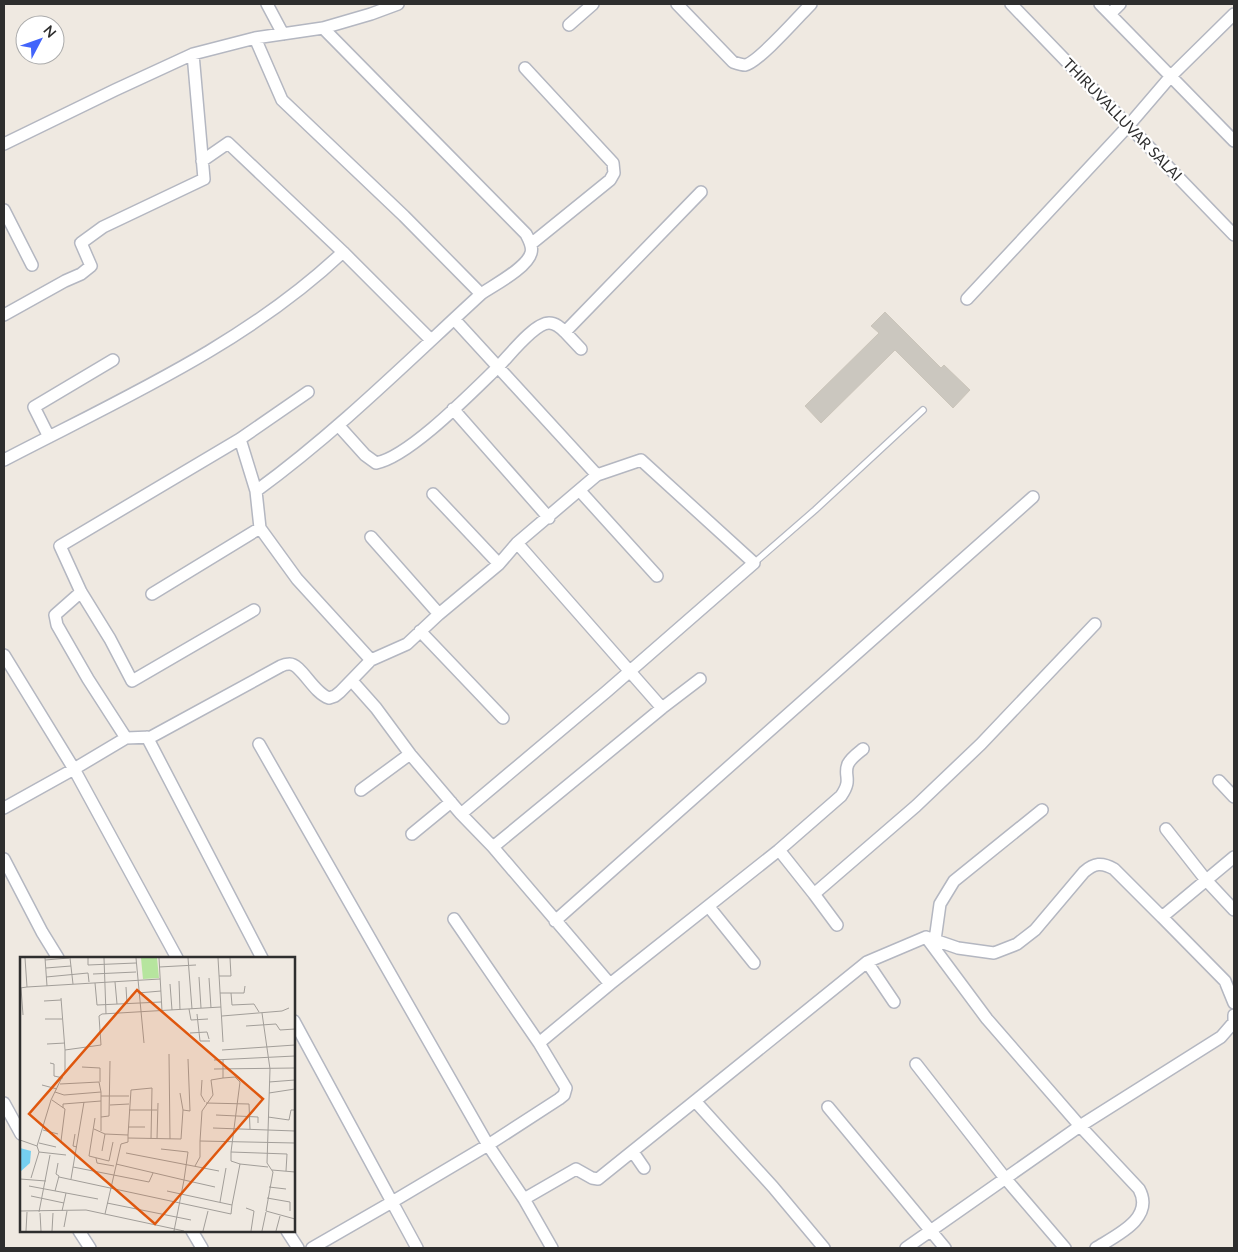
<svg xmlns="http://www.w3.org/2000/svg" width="1238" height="1252" viewBox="0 0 1238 1252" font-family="Lato,sans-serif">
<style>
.building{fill:#cbc7bf;stroke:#cbc5ba}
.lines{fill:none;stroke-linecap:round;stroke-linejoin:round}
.service-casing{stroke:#b4b7c1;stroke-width:8}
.minor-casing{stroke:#b4b7c1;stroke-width:14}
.service{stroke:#fff;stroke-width:5.5}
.minor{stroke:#fff;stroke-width:11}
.labels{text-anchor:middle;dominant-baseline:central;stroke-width:4.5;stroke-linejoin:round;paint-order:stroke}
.street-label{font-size:15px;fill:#2e2e2e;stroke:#fff}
.inset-road{fill:none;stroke:#a29e99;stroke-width:1}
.view{fill:#df570e;fill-opacity:0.15;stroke:#df570e;stroke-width:2.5}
.inset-edge{fill:none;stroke:#2e2e2e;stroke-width:2.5}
</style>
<rect width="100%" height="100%" fill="#efe9e1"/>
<path class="building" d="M885,312L941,368L944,365L970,390L953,408L895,350L821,423L805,406L879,333L871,326Z"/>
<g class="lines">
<defs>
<path id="service" d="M754,563L815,510L923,410"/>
<path id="minor" d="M267,4L283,34
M677,4L733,62C736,63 742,65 745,65C758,63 800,15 811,4
M1011,4L1234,235
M1100,4L1234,141
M1110,14L1120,4
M569,25L593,4
M323,28L526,234C529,240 533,246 531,253C527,268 494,285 481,294
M255,38L282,100L404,216L481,294C408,361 337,432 256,491
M525,68L613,163L614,173L610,180L531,244
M4,144L115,90L193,54L255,38L323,28L371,14L398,4
M202,161L228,143L343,252L431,340
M4,210L32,265
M967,299L1129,125L1171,76L1234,14
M4,315L65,281L81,274L91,266L81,243L103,227L204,179L193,54
M454,319L597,475
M565,332L581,349
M453,409L549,518
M338,425L365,455L376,463C409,457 472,392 498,367C509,356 534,323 549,323C556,323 561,328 565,332L701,192
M49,437L34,407L113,360
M4,460C121,399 246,344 343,252
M580,491L657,576
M433,494L499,564
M371,537L439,614
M517,543L662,708
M81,592L55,615L57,625L88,679L126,738
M152,594L260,528
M254,610L132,681L110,639L81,592L60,546L240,439L308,392
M420,631L503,718
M4,655L74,769L177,958
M371,660L407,644L439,614L499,564L517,543L597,475L641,460L754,563L606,692L461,814
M352,681L376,708L410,754L461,814L493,847L610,984L779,850L814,894L916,806L981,744L1095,624
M147,737L262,958
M259,744L488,1145L524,1199L552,1248
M1219,781L1234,797
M361,790L410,754
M4,808L74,769L126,738L151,737L281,666C283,665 286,664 289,664C301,663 313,693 329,698L335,696L340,692L371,660L297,579L260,528L256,491L240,439
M1166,829L1206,880L1234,910
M412,834L451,802
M493,847L662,708L700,679
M779,850L841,796C853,779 843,776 848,764C851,758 858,753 863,749
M4,859L42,932L58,958
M814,894L837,925
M709,907L754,963
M1162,917L1225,981L1234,1003
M555,921L1033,497
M926,937L987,1019L1080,1126L1139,1189C1155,1218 1117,1235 1096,1248
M935,940L940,904L954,881L1042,810
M867,962L894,1002
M294,1021L392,1202L488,1145L559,1099L564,1095L566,1088L539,1043L454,919
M539,1043L610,984
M916,1064L1005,1178L1065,1248
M695,1101L867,962L926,937L958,948L994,953L1017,944L1035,930L1084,872C1094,863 1102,862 1114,869L1162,917L1234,857
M4,1103L21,1134
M828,1107L945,1248
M633,1152L644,1168
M524,1199L576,1169L592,1178L598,1179L695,1101L773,1187L824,1248
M79,1231L90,1248
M192,1231L202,1248
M287,1231L298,1248
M312,1248L392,1202L417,1248
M906,1248L1080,1126L1221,1037L1234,1022V1015"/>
</defs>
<use href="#service" class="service-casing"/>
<use href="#minor" class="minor-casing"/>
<use href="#service" class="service"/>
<use href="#minor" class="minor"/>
</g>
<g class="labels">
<g class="street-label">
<text transform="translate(1123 119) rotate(46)">THIRUVALLUVAR SALAI</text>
</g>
</g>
<g transform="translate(20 957)">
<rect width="275" height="275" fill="#efe9e1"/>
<path d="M121,1H137L139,21L123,22Z" fill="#b6e59e"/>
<path d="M0,191L11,194L10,206L0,215Z" fill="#75cff0"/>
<path class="inset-road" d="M25,1L27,29M50,1L53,27M68,1V8L116,6M84,1L86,57M116,1L124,86M139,1L142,54M168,1L172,52M198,1L203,85M25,3L49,1M139,10L176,8M26,11L51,9M73,17L116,15M199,19H211L210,1M26,20L68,16L69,25M179,20L181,51M189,21L191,51M159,24L160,53M95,25L97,47M75,26L77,48L141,45M150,27L152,53M7,30L140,22M106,30L107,47M0,31L7,30L5,1M1,31L3,58M118,36L141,34M200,36H224L225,29M211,36L212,48L234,47L239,55M41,41L45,93M24,44L41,43M169,52L171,63L188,62M242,56L250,112L247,206L253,215L246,254L275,262M177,57L180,84H190M202,59L262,54L269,51M25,62H42M226,69L256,67L260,73L275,72M170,76L187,75L189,82M27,87L45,86M202,93L275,88M149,97L150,182M194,103L275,99M30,106L34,107V119L43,121M62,110L80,111V125M194,112L275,111M203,121L215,120L220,125L211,195L267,197L266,214M182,123L181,138L185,145M249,125L275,123M40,127L79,125L81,135M22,128L37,132M35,135L44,138L81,135V174M160,136L163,153M249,136L275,132M81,139H109M32,143L45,152L41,184M186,146L229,147L230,172M90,148L109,147M43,151V147L81,144M109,153H137M196,158L238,160V166M81,160L89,159L90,104M248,160L269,163L271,153H275M75,161L69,199L89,204L93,185M109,170H125M193,171L275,174M74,172L85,177L108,178V185L101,187L85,257M23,173L38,177M55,177L53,189L57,190M108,178L111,133L132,131L131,182M108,181L161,182L163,153L170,154L168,102M137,182L138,146M0,183L17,189L31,143L45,114V93L81,88L79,59L82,57L201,50M180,184L182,154L193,138L191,123L203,121V103M19,186L36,190M82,194L85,177M19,195L46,198M211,195V204L220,207L212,248M106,196L199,214M76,201L77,206L94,209M96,207L164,223L168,195L141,192M220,207L248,210M175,209L180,200V184L275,186M53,210L129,225L133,216M252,213L275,215M39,220L211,257L212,248L147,234M11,221L19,195L17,189M0,222L26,224M51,222L64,145M9,229L78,242M249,230L266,232M35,234L39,219L36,217L38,206M11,239L44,246M247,241L270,245V254M200,245L206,211M87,246L171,263M226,251L234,254L231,274M0,254L66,253L164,274M42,254L46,236M19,255L30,198M20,256L21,274M44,270L47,254M6,274L7,255M32,274L33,256M154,274L164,223L195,230M183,274L188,254M242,274L246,255M256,274L260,259"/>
<path class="view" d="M117,33L243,142L135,267L9,157Z"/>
<rect width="275" height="275" class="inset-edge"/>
</g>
<rect width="1238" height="1252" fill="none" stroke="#2e2e2e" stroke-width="10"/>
<g transform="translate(40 40) rotate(49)"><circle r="24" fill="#ffffff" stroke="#ababab"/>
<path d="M0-4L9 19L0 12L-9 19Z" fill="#4264fb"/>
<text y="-8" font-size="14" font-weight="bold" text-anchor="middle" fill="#2e2e2e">N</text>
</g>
</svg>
